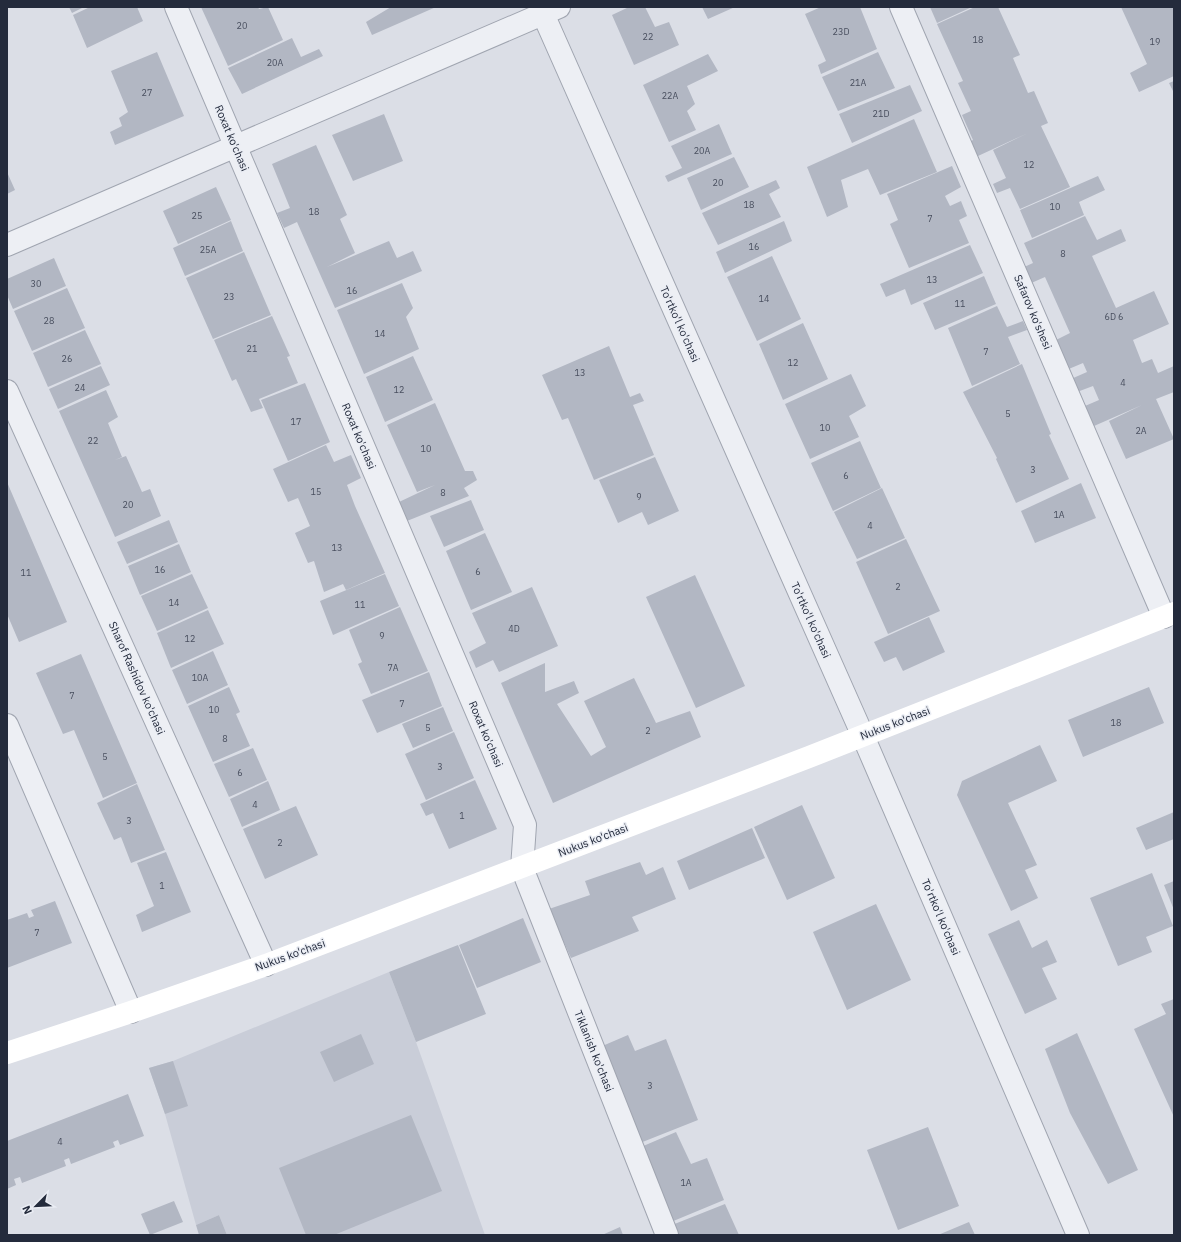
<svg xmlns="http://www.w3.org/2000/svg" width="1181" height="1242" viewBox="0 0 1181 1242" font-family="'IBM Plex Sans',sans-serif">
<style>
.built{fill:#c9cdd8}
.building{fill:#b2b7c3}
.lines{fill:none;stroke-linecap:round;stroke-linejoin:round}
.minor-casing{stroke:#a0a5b0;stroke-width:24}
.tertiary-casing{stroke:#a0a5b0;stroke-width:24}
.minor{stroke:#edeff4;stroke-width:22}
.tertiary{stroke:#edeff4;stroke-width:22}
.secondary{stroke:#fff;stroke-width:22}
.labels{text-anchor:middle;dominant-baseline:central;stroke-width:3;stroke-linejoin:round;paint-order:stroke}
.number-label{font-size:9px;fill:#484e5e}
.street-label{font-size:11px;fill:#242b3c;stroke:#eaedf4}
</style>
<rect width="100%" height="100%" fill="#dbdee6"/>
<path class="built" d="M389,972L416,1042L485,1235H227L219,1215L196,1225L165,1114L149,1068L173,1061Z"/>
<path class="building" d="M69,7H84L72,13Z
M90,7H137L143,21L87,48L73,15Z
M201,7H258L259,9L268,7L283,40L228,66Z
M391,7H436L372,35L366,22Z
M629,7H645L655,27L669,22L679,45L634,65L612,15Z
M702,7H735L708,19Z
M821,7H860L877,49L821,74L818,65L826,61L805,14Z
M930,7H972L937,23Z
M975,7H998L1020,55L1013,58L1028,93L1034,91L1048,123L1041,126L1070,187L1020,209L1010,188L997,193L993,184L1006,178L993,150L1028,133L978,156L968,143L973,140L962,115L971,111L958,83L963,81L937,24Z
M1121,7H1174V76L1139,92L1130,73L1147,64Z
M292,38L301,57L319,49L323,56L242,94L228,68Z
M157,52L184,116L115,145L110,132L122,126L119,118L128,112L111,71Z
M878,52L895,88L838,111L822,77Z
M708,54L718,71L687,86L695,104L687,111L696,130L669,142L643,85Z
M1174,81V93L1169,83Z
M910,85L922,111L852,143L839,114Z
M384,114L403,161L353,181L332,135Z
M914,119L937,172L880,195L868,169L841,180L848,207L827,217L807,167Z
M719,124L732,154L668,182L665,176L682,168L671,146Z
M316,145L347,215L340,219L355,253L327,267L389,241L397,258L413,251L422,271L335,308L297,222L284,228L277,213L290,208L272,164Z
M734,157L749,187L701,210L687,178Z
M952,166L961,187L945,196L950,206L961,201L967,216L959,220L969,243L909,268L890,224L898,220L887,194Z
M7,172L15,190L7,194Z
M1098,176L1105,190L1079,202L1084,215L1032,238L1020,210Z
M776,180L780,188L769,194L781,217L718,245L702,213Z
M216,187L231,220L178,244L163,211Z
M1085,216L1097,240L1121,229L1126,241L1092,256L1116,308L1154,291L1169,324L1133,340L1142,363L1152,359L1158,373L1174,366V392L1156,399L1174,439L1126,459L1109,421L1142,405L1094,426L1085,406L1099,400L1093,386L1077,392L1071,379L1087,372L1083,363L1064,371L1052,342L1070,333L1045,277L1029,284L1022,268L1033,263L1024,243Z
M231,221L243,251L185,276L173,248Z
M784,221L792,241L725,273L716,252Z
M970,245L983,273L911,305L905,289L886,297L880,284Z
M244,252L271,315L213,339L186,278Z
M772,256L801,319L757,341L727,277Z
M54,258L66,286L13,309L7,295V279Z
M984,276L996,304L935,330L923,303Z
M402,283L413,308L406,317L419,349L364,374L337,310Z
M67,288L85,328L32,351L14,311Z
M997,306L1007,327L1023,321L1027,330L1008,337L1020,364L972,386L948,328Z
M272,316L290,356L287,357L298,383L259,399L263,408L251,412L236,379L232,381L214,340Z
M803,323L828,379L783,400L759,344Z
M85,330L101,364L48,387L33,353Z
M609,346L630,397L640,393L644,401L633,405L654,455L594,480L568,418L562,420L542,375Z
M413,356L433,400L385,422L366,377Z
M1022,364L1051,434L1049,435L1069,479L1016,503L996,459L997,458L963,392Z
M101,366L110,385L58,409L49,389Z
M851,374L866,406L849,416L859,437L810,459L785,404Z
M305,383L330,442L288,461L261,400Z
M106,390L118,417L108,423L122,457L115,460L126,456L142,492L150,489L161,516L115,537L59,411Z
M435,403L465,471H473L477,480L464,488L469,496L407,521L399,502L435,485L417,492L387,425Z
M860,441L881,488L833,511L811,463Z
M326,445L334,462L351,455L361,478L347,485L355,506L385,573L346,590L343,584L324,592L314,561L308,563L295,533L310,526L298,498L288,502L273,469Z
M655,457L679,511L648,525L642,512L618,523L599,480Z
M7,482L67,622L19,642L7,614Z
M1081,483L1096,518L1035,543L1021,511Z
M882,488L905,538L857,559L834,512Z
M471,500L484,530L444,547L430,516Z
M169,520L178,542L127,564L117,542Z
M485,533L512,592L471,610L446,551Z
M906,539L940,611L888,634L856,562Z
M179,544L191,572L140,595L128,566Z
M192,574L208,608L157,631L141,596Z
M385,574L399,606L333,635L320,601Z
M695,575L745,686L696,708L646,597Z
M532,587L558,646L499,672L493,660L476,668L469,652L486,643L472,613Z
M400,607L428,671L371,694L358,664L362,662L349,630Z
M208,610L224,644L171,668L157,633Z
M929,617L945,652L903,671L896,657L884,662L874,642Z
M213,651L228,685L187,704L172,670Z
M81,654L137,783L103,798L74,730L63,734L36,673Z
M545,663V692L574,681L579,693L557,704L591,756L606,747L584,701L634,678L656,723L690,711L701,737L553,803L501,683Z
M429,672L442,706L377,733L362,700Z
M229,687L240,712L236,714L250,746L213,762L188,706Z
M1149,687L1164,723L1083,757L1068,720Z
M443,707L453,731L413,748L402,724Z
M454,732L474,778L426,800L405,754Z
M1040,745L1057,781L1008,803L1037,865L1025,870L1038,898L1011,911L957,795L962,781Z
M253,748L267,780L229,797L214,764Z
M475,780L497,829L449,849L433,813L426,816L420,804Z
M268,781L280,810L242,827L230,799Z
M137,784L165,850L131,863L121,837L114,840L97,803Z
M802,805L835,878L787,900L754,827Z
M296,806L318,855L265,879L243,829Z
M1174,812V839L1146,850L1136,828Z
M752,828L765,858L689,890L677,861Z
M166,852L191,912L142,932L136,915L154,906L137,863Z
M640,862L646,875L663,867L676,899L632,917L639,931L571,958L549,909L590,895L585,881Z
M1152,873L1173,926L1146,937L1152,952L1118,966L1090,898Z
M1174,881V910L1164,885Z
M55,901L72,943L7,968V920L27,913L29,918L34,916L31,910Z
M876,904L911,980L847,1010L813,932Z
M523,918L541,962L477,988L459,945Z
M1019,920L1032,948L1047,940L1057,962L1042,968L1057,999L1025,1014L988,934Z
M458,945L486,1014L416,1042L389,972Z
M1174,999V1117L1134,1029L1166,1014L1161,1004Z
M1077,1033L1138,1170L1108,1184L1070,1113L1045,1049Z
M361,1034L374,1064L334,1082L320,1052Z
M628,1035L635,1051L666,1039L698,1120L640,1143L600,1047Z
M173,1061L188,1106L165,1114L149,1068Z
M128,1094L144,1136L120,1145L118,1140L113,1142L115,1147L71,1164L69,1158L64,1160L66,1166L22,1183L20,1177L14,1179L16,1185L7,1189V1141Z
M411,1115L442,1191L334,1235H306L279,1168Z
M928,1127L959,1206L898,1230L867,1150Z
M676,1132L691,1164L707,1158L724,1200L671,1222L641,1147Z
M174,1201L183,1222L150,1235L141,1214Z
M725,1204L739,1235H677L672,1225Z
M219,1215L227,1235H199L196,1225Z
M969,1222L975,1235H938Z
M620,1227L623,1235H602Z"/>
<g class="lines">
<defs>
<path id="minor" d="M176,7L525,825L522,868L667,1235
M901,7L1164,617
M7,245L236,146L559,7
M7,391L266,965
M7,725L131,1012"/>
<path id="tertiary" d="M540,7L863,736L1078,1235"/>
</defs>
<use href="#minor" class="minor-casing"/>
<use href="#tertiary" class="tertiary-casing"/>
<use href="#minor" class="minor"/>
<use href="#tertiary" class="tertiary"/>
<path class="secondary" d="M7,1053L131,1012L266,965L809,757L1174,613"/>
</g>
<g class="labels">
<g class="number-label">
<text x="242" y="25">20</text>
<text x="841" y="31">23D</text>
<text x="648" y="36">22</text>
<text x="978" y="39">18</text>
<text x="1155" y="41">19</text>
<text x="275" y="62">20A</text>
<text x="858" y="82">21A</text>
<text x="147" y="92">27</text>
<text x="670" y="95">22A</text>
<text x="881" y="113">21D</text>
<text x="702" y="150">20A</text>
<text x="1029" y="164">12</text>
<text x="718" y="182">20</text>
<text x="749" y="204">18</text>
<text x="1055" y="206">10</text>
<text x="314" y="211">18</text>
<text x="197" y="215">25</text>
<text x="930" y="218">7</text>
<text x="754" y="246">16</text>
<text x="208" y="249">25A</text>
<text x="1063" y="253">8</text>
<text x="932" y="279">13</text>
<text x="36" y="283">30</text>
<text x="352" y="290">16</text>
<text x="229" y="296">23</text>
<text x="764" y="298">14</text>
<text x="960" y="303">11</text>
<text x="1114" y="316">6D 6</text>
<text x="49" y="320">28</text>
<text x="380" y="333">14</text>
<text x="252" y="348">21</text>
<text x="986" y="351">7</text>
<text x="67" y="358">26</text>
<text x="793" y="362">12</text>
<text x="580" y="372">13</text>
<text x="1123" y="382">4</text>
<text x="80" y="387">24</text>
<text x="399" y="389">12</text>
<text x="1008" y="413">5</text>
<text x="296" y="421">17</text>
<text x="825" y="427">10</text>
<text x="1141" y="430">2A</text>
<text x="93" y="440">22</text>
<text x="426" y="448">10</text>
<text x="1033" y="469">3</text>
<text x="846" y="475">6</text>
<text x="316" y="491">15</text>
<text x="443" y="492">8</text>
<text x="639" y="496">9</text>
<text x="128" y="504">20</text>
<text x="1059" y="514">1A</text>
<text x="870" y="525">4</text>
<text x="337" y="547">13</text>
<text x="160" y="569">16</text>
<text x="478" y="571">6</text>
<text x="26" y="572">11</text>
<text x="898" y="586">2</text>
<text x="174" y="602">14</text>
<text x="360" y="604">11</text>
<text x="514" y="628">4D</text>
<text x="382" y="635">9</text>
<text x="190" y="638">12</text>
<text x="393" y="667">7A</text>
<text x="200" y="677">10A</text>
<text x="72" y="695">7</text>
<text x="402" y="703">7</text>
<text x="214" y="709">10</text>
<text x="1116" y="722">18</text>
<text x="428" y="727">5</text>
<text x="648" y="730">2</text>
<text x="225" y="738">8</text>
<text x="105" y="756">5</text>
<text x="440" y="766">3</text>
<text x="240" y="772">6</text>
<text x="255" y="804">4</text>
<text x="462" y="815">1</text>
<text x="129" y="820">3</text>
<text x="280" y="842">2</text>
<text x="162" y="885">1</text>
<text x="37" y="932">7</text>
<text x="650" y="1085">3</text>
<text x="60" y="1141">4</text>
<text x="686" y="1182">1A</text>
</g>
<g class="street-label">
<text transform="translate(232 138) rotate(67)">Roxat ko'chasi</text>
<text transform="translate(1033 312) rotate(67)">Safarov ko'shesi</text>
<text transform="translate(680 324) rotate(66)">To'rtko'l ko'chasi</text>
<text transform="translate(359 436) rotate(67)">Roxat ko'chasi</text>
<text transform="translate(811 620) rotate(66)">To'rtko'l ko'chasi</text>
<text transform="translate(137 678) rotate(66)">Sharof Rashidov ko'chasi</text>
<text transform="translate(895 723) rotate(-21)">Nukus ko'chasi</text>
<text transform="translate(486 734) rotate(67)">Roxat ko'chasi</text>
<text transform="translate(593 840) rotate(-21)">Nukus ko'chasi</text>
<text transform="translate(941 917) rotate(67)">To'rtko'l ko'chasi</text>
<text transform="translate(290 955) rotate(-20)">Nukus ko'chasi</text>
<text transform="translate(594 1051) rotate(68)">Tiklanish ko'chasi</text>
</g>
</g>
<rect width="1181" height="1242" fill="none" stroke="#242b3c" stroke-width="16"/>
<g transform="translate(36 1206) rotate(246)" stroke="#eaedf4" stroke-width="3" paint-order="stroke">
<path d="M0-3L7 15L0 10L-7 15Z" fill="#242b3c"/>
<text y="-6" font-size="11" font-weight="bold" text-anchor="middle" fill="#242b3c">N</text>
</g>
</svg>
